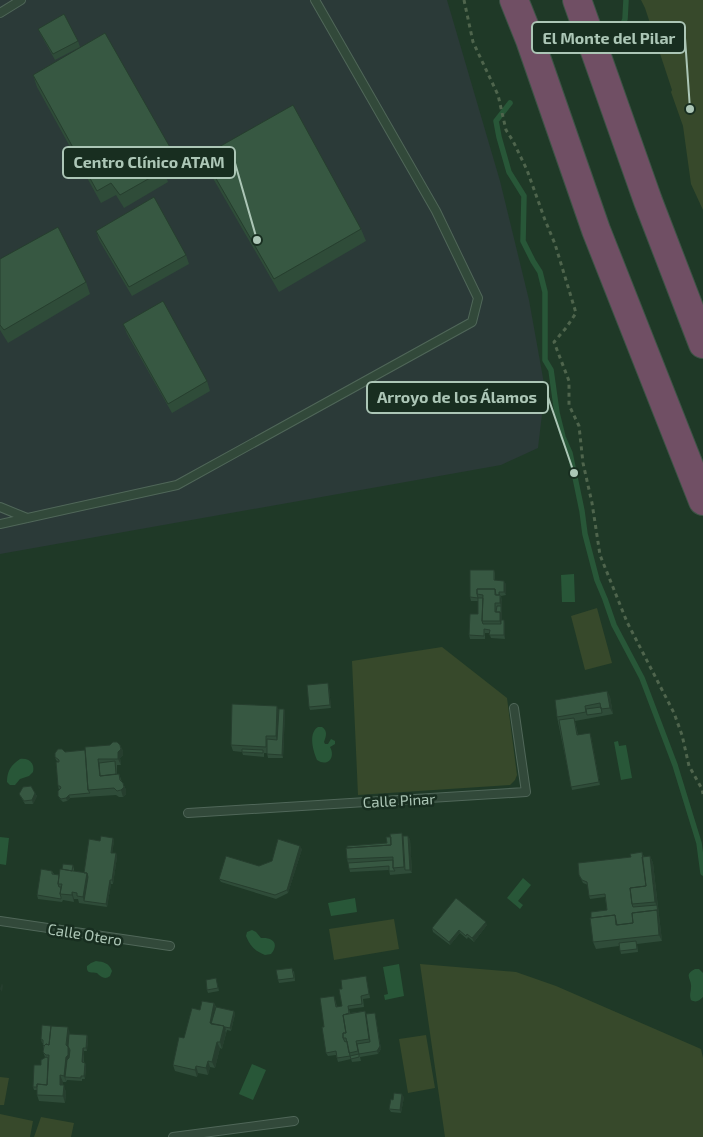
<svg xmlns="http://www.w3.org/2000/svg" width="703" height="1137" viewBox="0 0 703 1137" font-family="'Exo 2',sans-serif">
<style>
.medical{fill:#2b3a38}
.green{fill:#37492b}
.water{fill:#285738}
.lines{fill:none;stroke-linecap:round;stroke-linejoin:round}
.stream{stroke:#285738;stroke-width:5.5}
.lane-casing{stroke:#506759;stroke-width:10}
.highway-casing{stroke:#3d5446;stroke-width:30}
.path{stroke:#4f654d;stroke-width:3;stroke-dasharray:4 4;stroke-linecap:butt}
.lane{stroke:#32493a;stroke-width:8}
.highway{stroke:#704f64;stroke-width:28}
.wall{fill:#2f4c39}
.shaded-wall{fill:#263e2e}
.building{fill:#375842;stroke:#263e2e}
.labels{text-anchor:middle;dominant-baseline:central;stroke-width:5;stroke-linejoin:round;paint-order:stroke}
.street-label{font-size:15px;fill:#acc6b6;stroke:#182e20}
.leader{fill:none;stroke:#acc6b6;stroke-width:2}
.callout-dot{fill:#acc6b6;stroke:#182e20;stroke-width:2}
.callout{fill:#182e20;stroke:#acc6b6;stroke-width:2}
.callout-label{font-size:16px;text-anchor:middle;font-weight:bold;fill:#acc6b6}
</style>
<rect width="100%" height="100%" fill="#1f3927"/>
<path class="medical" d="M0,0H447L500,181L529,300L545,389L538,448L501,465L0,554Z"/>
<path class="green" d="M641,0H703V210L691,184L683,126L671,92L672,90L645,8Z
M597,608L612,663L585,670L571,616Z
M442,647L507,698L517,775L515,780L510,785L358,795L352,661Z
M394,919L399,949L334,960L329,929Z
M420,964L516,972L556,986L701,1049L703,1058V1137H445Z
M426,1035L435,1088L408,1093L399,1039Z
M0,1077L9,1078L4,1105H0Z
M0,1114L33,1121L30,1137H0Z
M41,1117L74,1123L71,1137H34Z"/>
<path class="water" d="M574,574L575,602H562L561,575Z
M318,727H322C328,731 326,736 324,742L325,744H328L331,739L335,741V744L330,747C336,758 327,767 317,760C313,751 308,733 318,727Z
M618,741L619,746L626,745L632,778L621,780L614,742Z
M20,759C29,758 35,763 33,772L29,776L20,779L15,785H10L7,782C7,771 11,765 20,759Z
M0,837L9,838L6,865L0,864Z
M523,878L531,885L518,901L523,905L520,909L507,898Z
M355,898L357,912L331,916L328,903Z
M252,930L256,932L261,938C272,937 280,943 271,954L265,955C255,951 250,946 246,936L247,932Z
M96,961C104,962 109,963 112,971L110,976C105,980 101,977 97,973C92,972 86,974 87,966L91,963Z
M399,964L404,996L385,1000L384,995L388,994L383,967Z
M695,969H699L703,973V997C699,1001 696,1003 691,1000C689,994 691,993 691,987C692,979 683,975 695,969Z
M252,1064L266,1070L253,1100L239,1094Z"/>
<g class="lines">
<path class="stream" d="M620,31L625,19L626,0
M510,103L496,121L499,137L509,172L524,196L523,241L533,261L540,272L545,292V360L551,370L557,413L563,437L570,453L582,511L585,534L597,580L605,599L614,625L642,678L675,765L699,843L703,873"/>
<defs>
<path id="lane" d="M0,13L21,0
M0,507L27,518
M0,524L177,485L472,322L478,298L436,211L315,0
M188,813L526,792L514,708
M0,921L170,946
M173,1137L294,1121"/>
<path id="highway" d="M514,0L530,40L596,230L703,501
M577,0L648,201L703,344"/>
</defs>
<use href="#lane" class="lane-casing"/>
<use href="#highway" class="highway-casing"/>
<path class="path" d="M464,0L473,42L498,95L506,130L513,141L527,170L545,220L555,244L576,313L566,328L554,342L569,381V405L579,426L583,463L592,503L600,555L627,622L674,713L682,735L689,766L702,789L703,794"/>
<use href="#lane" class="lane"/>
<use href="#highway" class="highway"/>
</g>
<path class="wall" d="M38,29L78,41L80,47L55,60L41,35Z
M33,75L171,149L176,161L163,168L168,182L124,208L116,195L101,203L37,87Z
M203,156L361,229L366,241L279,292L207,168Z
M96,231L186,255L189,264L132,296L99,240Z
M0,259L86,282L90,294L8,343L0,330Z
M123,324L207,381L210,391L172,413L127,334Z
M494,570L495,573V580L506,584V595L501,596L502,602V620L505,623V639L491,638L489,633H485V639H470L469,635L478,614V601H471L470,597Z
M329,687L331,708L310,710L309,707Z
M607,691L610,697L613,714L575,721L578,735L591,736L600,785L572,790L557,717Z
M279,709H284L285,712L283,758H268L267,753H264V757L243,755L242,752L233,751L231,745Z
M120,745L123,751V755L120,758L121,765H117V774H119L122,782L123,783L126,790V794L123,797H119L116,795L70,798L67,801L63,802L60,799L58,796L60,790H59L58,786V762L56,760L55,757L65,752L85,750Z
M35,793L37,796L33,804H25L19,794Z
M403,836L410,839L412,873L390,875L389,870L350,872L347,859Z
M113,838L114,841L112,853H116L117,857L113,884H111L107,907L79,903L78,899H74V902L63,900L62,902L38,899L37,895L52,871L54,874L59,875L62,869L73,865L74,869V871L84,873L100,841Z
M302,849L288,893L276,899L221,882L219,879L259,866Z
M642,852L644,857L650,856L653,863L662,941L637,944L638,952L621,954L619,946L596,949L593,942L607,910L605,897L590,899L589,896L588,885L583,883L579,875L631,857Z
M487,925L474,942L468,937L467,939L460,933L450,945L433,932L432,928Z
M294,971L295,981L279,983L278,980Z
M366,976L370,998L363,999L364,1007L349,1009L350,1013L365,1011L366,1014L375,1013L381,1049L378,1054L360,1057L361,1061L352,1062L351,1059L338,1062L336,1055L328,1056L326,1053L324,1027L335,999L337,1007L342,1006V989Z
M216,978L219,991L208,993L207,990Z
M214,1003L216,1007L234,1011L235,1014L231,1031L227,1030L222,1049L220,1048L215,1068L210,1067L208,1075L198,1073L197,1077L175,1071L173,1065L184,1038L200,1010Z
M70,1034L87,1035L88,1038L87,1051H84V1063H85L86,1066L85,1079H82V1081L67,1080L66,1082H63V1085L66,1092L65,1103L39,1101L37,1095V1090H34L33,1087L45,1057L43,1052V1043H42L41,1039Z
M404,1097L401,1113L391,1112L389,1109Z"/>
<path class="shaded-wall" d="M504,581L506,584V595L504,592Z
M499,592L502,602V609L500,603Z
M501,606L502,609V627L500,621V612Z
M504,620L505,623V639L504,635Z
M328,683L329,687L331,708L330,705Z
M607,691L610,697L613,714L610,708Z
M277,706L280,712L278,743L276,736Z
M284,709L285,712L283,758L282,755Z
M590,733L591,736L600,785L599,782Z
M120,745L123,751V755L120,758L121,765L118,759V752Z
M123,783L126,790V794L123,797L121,790Z
M35,793L37,796L33,804L32,800Z
M69,795L70,798L67,801L66,798Z
M408,836L410,839L412,873L410,870Z
M113,838L114,841L112,856L111,853Z
M300,846L302,849L288,893L287,890Z
M116,853L117,857L113,884L112,880Z
M650,856L653,863L658,908L655,902Z
M87,873L90,880L84,901L83,897Z
M110,880L111,884L107,907L106,904Z
M72,892L74,899V902L72,895Z
M657,905L658,908L662,941L659,935Z
M486,922L487,925L474,942L472,938Z
M459,930L460,933L450,945L449,942Z
M2,983L3,986L2,992L0,989Z
M214,1003L217,1010L213,1027L210,1023Z
M234,1011L235,1014L231,1031L230,1028Z
M375,1013L381,1049L378,1054L377,1051Z
M224,1026L226,1033L222,1049L220,1042Z
M68,1027L70,1033L69,1049L71,1054L65,1077L66,1082L64,1076Z
M87,1035L88,1038L87,1051L86,1048Z
M217,1042L220,1048L215,1068L212,1062Z
M83,1048L84,1051L83,1066L82,1062Z
M208,1061L210,1067L208,1075L206,1068Z
M85,1063L86,1066L85,1079L84,1076Z
M196,1066L198,1073L197,1077L195,1070Z
M60,1075L63,1082L62,1092L60,1085Z
M64,1085L66,1092L65,1103L63,1096Z
M402,1094L404,1097L401,1113L400,1110Z"/>
<path class="building" d="M64,14L78,41L53,54L38,29Z
M105,33L171,149L156,158L164,170L120,195L111,183L97,191L33,75Z
M293,105L361,229L274,279L203,156Z
M154,197L186,255L129,287L96,231Z
M58,227L86,282L4,330L0,325V259Z
M163,301L207,381L168,404L123,324Z
M470,570H494V580L504,581V592H499V595H496L495,589H477V594L478,598H483L482,621L483,624H501V620H504V635H489L490,630L484,629V636L469,635L470,614H478V598L470,597Z
M477,589H495V595H500V603H495V612H500V621H482L483,595L477,594Z
M497,606H501V616L500,612H496Z
M328,683L330,705L309,707L307,685Z
M607,691L610,708L601,709L600,703L585,706L586,712L557,717L555,700Z
M232,704L277,706L276,736H266V747L231,745Z
M601,707L602,713L587,715L586,709Z
M279,709H284L282,755L267,754V739L277,740Z
M574,718L577,735L590,733L599,782L571,787L559,720Z
M113,742H117L120,745L121,749L118,752V759H98L100,776L119,774L120,780L123,783L124,787L121,790L117,791L114,788L88,790L85,747L110,745Z
M58,749H62L65,752L85,750L88,790L90,793L69,795L66,798L61,799L58,796V791L61,788L60,786H58L56,762H59V760L55,757V753Z
M242,749L263,750V753L242,752Z
M115,761L116,774L100,776L99,763Z
M31,786L35,793L32,800L24,801L19,794L23,787Z
M402,833L404,867L393,868V857L347,859L346,848L391,845L390,834Z
M101,836L113,838L111,853H116L112,880H110L106,904L84,901L88,877L87,873H84L89,839L100,841Z
M403,836H408L410,870H405Z
M386,837H391V845L347,848V846L387,843Z
M278,839L300,846L287,890L275,895L219,879L226,856L259,866L272,861Z
M642,852L646,886L630,888L632,904L633,907L657,905L658,914L657,910L632,913L633,923L617,925L615,915L591,918V912L607,910L605,894L589,896L587,882L582,880L579,875L578,863L631,857L630,854Z
M650,856L655,902L632,904L630,888L646,886L642,857Z
M393,860V868L395,871H389V866L349,869L348,863Z
M63,864L73,865L72,871L62,869Z
M41,869L52,871V874L59,875L58,884L59,887H61L60,894L61,897V899L37,895Z
M60,869L87,873L83,897L77,896V893L72,892V895L60,894L62,884H58Z
M456,898L486,922L472,938L467,934L466,936L459,930L449,942L432,928Z
M657,910L659,935L593,942L590,918L615,915L616,925L633,923L632,913Z
M636,941L637,949L620,951L619,943Z
M292,968L294,978L278,980L276,970Z
M366,976L369,994L361,996L362,1004L348,1006L349,1013L343,1015L346,1033H343V1038L345,1042L347,1041L350,1056L359,1054V1057L351,1059L350,1056L337,1058L336,1051L326,1053L322,1027H324L320,998L334,996L336,1007L342,1006L339,989H342L341,980Z
M216,978L218,988L207,990L206,980Z
M202,1001L214,1003L210,1023L224,1026L220,1042H217L212,1062L208,1061L206,1068L196,1066L195,1070L173,1065L179,1037L184,1038L192,1008L200,1010Z
M216,1007L234,1011L230,1028L225,1027V1030L224,1026L211,1024Z
M365,1011L369,1039L356,1041L358,1051L349,1053L346,1038H343V1033H346L343,1015Z
M375,1013L380,1046L377,1051L359,1054L357,1044L370,1042L366,1014Z
M42,1025L51,1026L49,1045L46,1044L44,1046L43,1045V1040L41,1039Z
M51,1026L68,1027L66,1045L68,1047V1055L66,1057L64,1076L60,1075V1085H64L63,1096L37,1095V1084L47,1085L49,1055H46L43,1052L44,1046L46,1044L49,1045Z
M69,1034L87,1035L86,1048H83L82,1062L85,1063L84,1076H81V1078L65,1077L67,1060L69,1058L70,1050L68,1046Z
M46,1057L48,1058L47,1085L37,1084V1087H33L34,1065H41V1060Z
M394,1093L402,1094L400,1110L389,1109L391,1099L393,1100Z"/>
<g class="labels">
<g class="street-label">
<text transform="translate(399 800) rotate(-3)">Calle Pinar</text>
<text transform="translate(85 934) rotate(9)">Calle Otero</text>
</g>
</g>
<path class="leader" d="M690 109L685 38M257 240L235 163M574 473L548 397"/>
<g class="callout-dot">
<circle cx="690" cy="109" r="5"/>
<circle cx="257" cy="240" r="5"/>
<circle cx="574" cy="473" r="5"/>
</g>
<g class="callout">
<rect x="532" y="22" width="153" height="31" rx="5"/>
<rect x="63" y="147" width="172" height="31" rx="5"/>
<rect x="367" y="382" width="181" height="31" rx="5"/>
</g>
<g class="callout-label">
<text x="609" y="44">El Monte del Pilar</text>
<text x="149" y="168">Centro Clínico ATAM</text>
<text x="457" y="403">Arroyo de los Álamos</text>
</g>
</svg>
